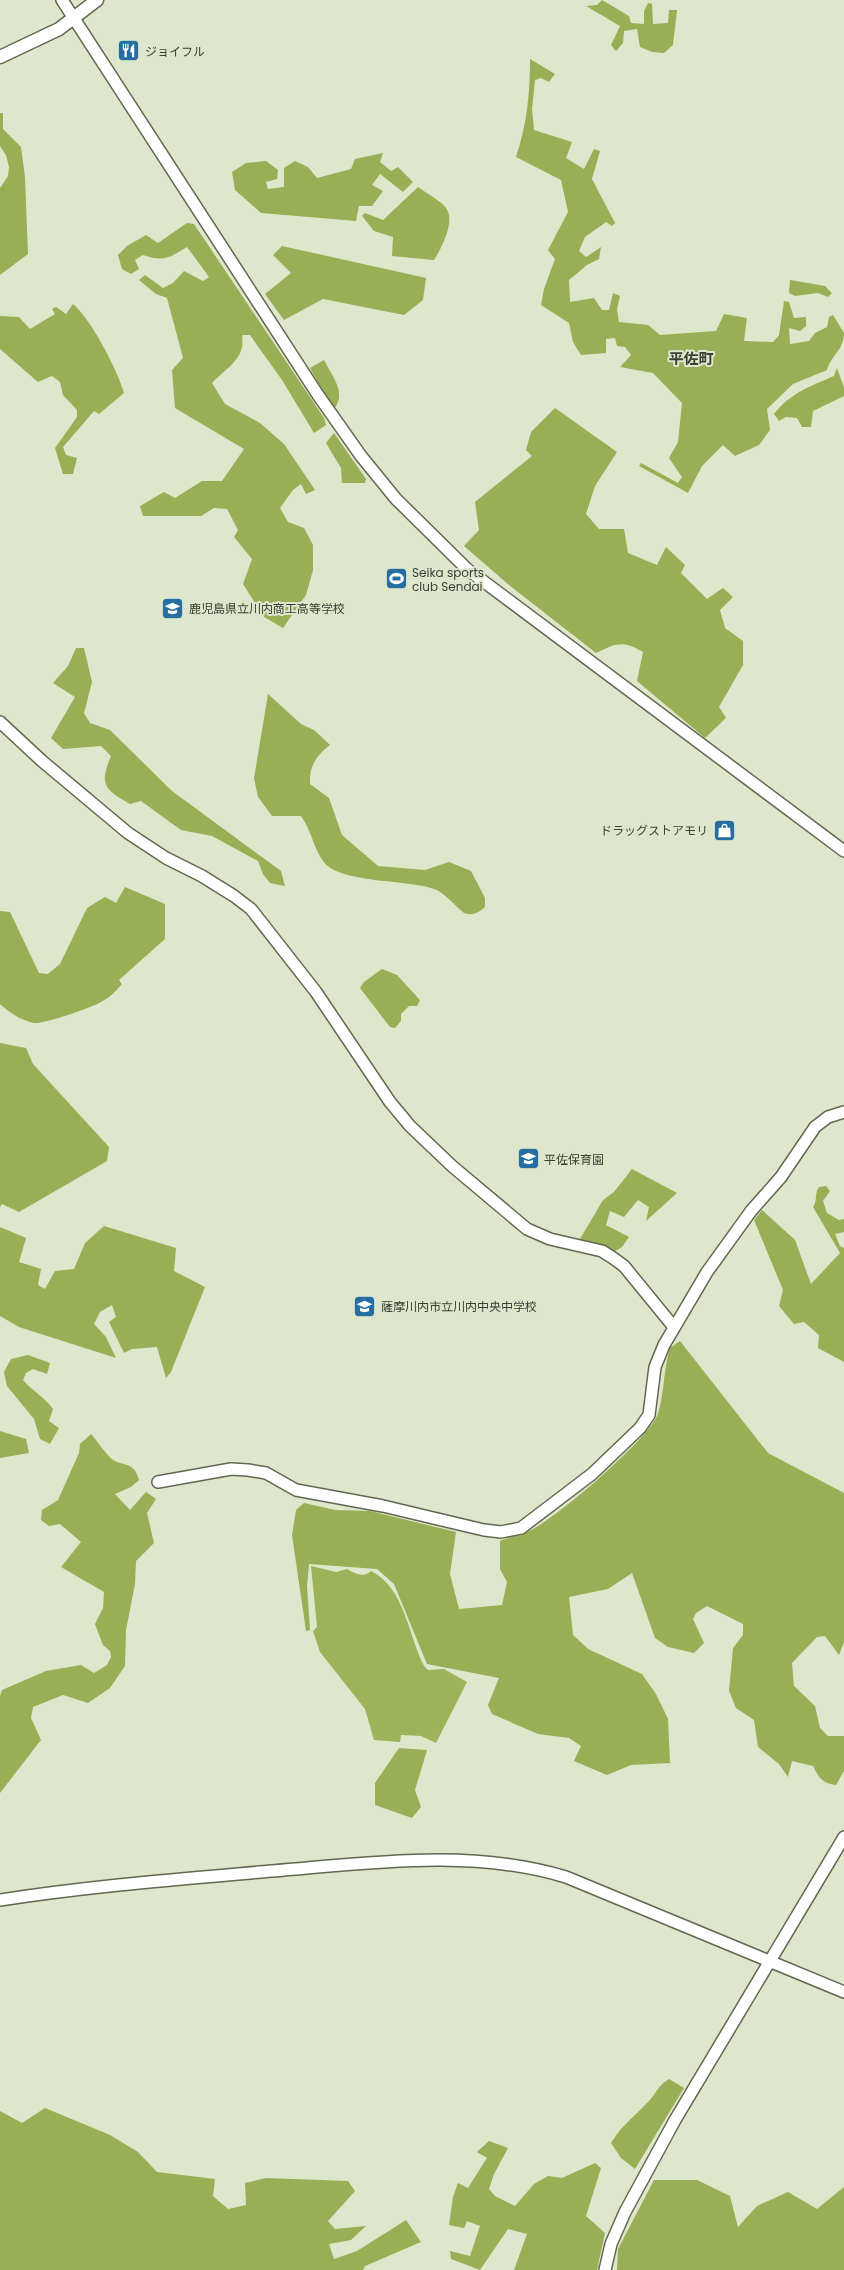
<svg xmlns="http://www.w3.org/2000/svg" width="844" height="2270" viewBox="0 0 844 2270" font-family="Poppins,'Noto Sans JP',sans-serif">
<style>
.forest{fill:#98af56}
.water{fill:#9db35a}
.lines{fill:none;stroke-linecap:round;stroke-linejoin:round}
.tertiary-casing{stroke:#616850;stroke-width:14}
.secondary-casing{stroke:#616850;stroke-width:15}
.tertiary{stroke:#fff;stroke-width:11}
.secondary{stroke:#fff;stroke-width:12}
.labels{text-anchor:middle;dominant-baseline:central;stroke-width:4;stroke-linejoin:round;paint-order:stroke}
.poi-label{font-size:12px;fill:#3b3e33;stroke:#dee6cb;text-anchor:start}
.quarter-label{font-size:15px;font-weight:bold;fill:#3b3e33;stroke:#dee6cb}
</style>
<rect width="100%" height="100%" fill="#dee6cb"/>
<path class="forest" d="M602,0L629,16L631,23L644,24V11L648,3L652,4L653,24L668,23L669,10H677L673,45L664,53L652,52L640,47L637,29L624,31L623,43L616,51L611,45L620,26L586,6L597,5Z
M530,59L555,74L549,82L541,78L535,80L532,109L534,130L572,142L566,158L584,169L594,149L600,151L592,179L615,223L612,226L606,222L585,237L579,251L586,257L601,247L599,259L587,265L569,280L570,302L594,298L602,310H609L613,293L620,296L617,309L619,322L648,325L660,335L716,331L724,314L747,318L744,341L773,342L779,335L784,301L789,302L794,318L806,317V326L800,331L789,328L790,344L809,341L815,333L827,327L829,317L833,315L844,333C844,350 831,355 827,370L793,384L767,409L770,430L759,445L735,456L723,445L702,466L688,493L639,466L641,463L678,483L682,477L669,458L678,442L682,403L653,373L620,367L631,355L625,347L617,346L615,338L606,339V353L581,355L573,342L569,323L541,305L544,289L555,259L548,250L568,212L561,180L516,157C527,124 530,93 530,59Z
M0,113H3V129L21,147L25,177L28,254L0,275V188L8,176L9,167L6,155L0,146Z
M383,153L380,162L391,171L398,167L413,182L403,192L380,174L372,185L383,191L372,206H359L356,221L261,213L235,190L232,172L246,163L266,161L278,170L277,179L266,182L268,189L284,187V168L295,161L308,167L317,178L351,169L355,159Z
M418,187C426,193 440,200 446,208C456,221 441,249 434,260L392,256L393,237L374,231L362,216L365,213L383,220Z
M187,223L194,224L324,418L326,425L314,433L282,380L250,335H242C246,359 227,367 212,383L225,404L260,423L284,444L315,490L306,494L301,484L293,490L280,508L288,522L304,528L313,545V570L306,595L283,628L264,617L243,584L252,559L234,537L238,530L227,509L214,508L201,516H143L140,506L164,492L175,498L202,481H222L244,449L175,408L172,370L183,358L167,298L156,294L139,280L145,275L163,288L173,283L184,271L203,281L209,277L187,247C169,258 164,262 143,255L135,260L139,269L131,274L122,269L118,255L127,246L146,235L158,243Z
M282,246L426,278L423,300L404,315L323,299L284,320L265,294L291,273L273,255Z
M790,280L825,286L832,293L828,297L818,293L795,296L789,293Z
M73,304C91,319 118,371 124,393L99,414L94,411L63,447L66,455L77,458L73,474H63L55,448L77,417V410L63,395L60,382L52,376L38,382L0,349V316L19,317L30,329L55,314L52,309L56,307L66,314Z
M324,360C332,376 348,394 333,410L310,368Z
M837,368L844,387V396L813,411L811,427H802L797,418L786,417L779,421L774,414C790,393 811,386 834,376Z
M555,408L617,452L595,486L586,514L599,529H624L628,553L657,565L666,547L685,565L681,573L707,599L723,588L733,597L720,610L725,628L743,641V665L719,707L726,718L705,738L637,681L643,652C623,640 616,643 596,653L509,585L464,546L479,530L475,502L532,456L526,450L531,432Z
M334,433L366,479L365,483H342L341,468L326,443Z
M76,648H84L92,682L84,713L90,723L110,730L172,791L281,871L285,886L270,883L263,874L258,861L212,836L181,830L141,801L130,804C104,790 99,784 111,756L101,746L63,749L51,738L75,697L53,683L68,666Z
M268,694L301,724L314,730L330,745C316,756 309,766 310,784L329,798L342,835L378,866L425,870L449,862L471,871L485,898V907C478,913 473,916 464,913C455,906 444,892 434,889C408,879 339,884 323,861C314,849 312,832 301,816H272L258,797L254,778Z
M125,887L165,904V939L119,980L122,984C116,991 109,998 101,1002C91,1008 44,1024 34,1023C20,1020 10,1013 0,1004V911L10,912L39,973L48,974L60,964L87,908L105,897L116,903Z
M382,969L397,975L420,1000L417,1006H409L401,1014V1021L395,1028L390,1027L360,988L364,982Z
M0,1043L26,1048L33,1064L109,1147L107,1161L19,1212L2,1204L0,1207Z
M632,1169L677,1193L646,1221L649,1207L638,1200L624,1217L610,1211L606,1225L629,1237L622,1247L612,1253L602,1245L580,1239L603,1200L614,1192Z
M826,1186L830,1191L823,1201L827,1213L839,1220L844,1219V1232L835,1234L840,1246L844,1248V1362L818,1348L819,1335L804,1322L794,1324L779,1306L783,1290L754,1220L762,1210L795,1240L811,1284L840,1253L813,1207C818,1200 814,1194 819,1187Z
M104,1226L176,1248L174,1271L205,1287L171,1372L166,1378L157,1347L132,1349L124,1353L109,1322L116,1317L112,1305L100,1312L94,1324L106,1337L116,1358L19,1327L0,1316V1227L26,1238L19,1262L41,1269L38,1285L45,1289L55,1271L74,1269L85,1243Z
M680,1341L768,1453L844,1493V1642L839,1655L825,1636L817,1637L792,1663L794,1686L815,1706L820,1728L828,1736H844V1771L836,1785C822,1783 819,1778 813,1766L792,1761L788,1777L779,1764L758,1747L754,1720L736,1708L729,1691L733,1648L743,1635V1624L707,1606L696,1613L693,1619L704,1643L694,1653L668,1647L655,1638L632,1573L608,1589L569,1597L573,1635L588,1649L642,1674L656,1694L668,1719L670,1763L631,1765L607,1775L574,1761L581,1746L569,1738L538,1734L492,1714L488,1705L499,1678L427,1664L394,1584L377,1569L309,1564L307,1586L310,1630L306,1631L292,1535L296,1510L304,1503L335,1510L370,1511L456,1532L450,1574L459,1609L502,1605L507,1582L500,1569V1541C509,1537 520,1535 529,1531C557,1518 641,1445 656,1418C663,1407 664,1365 670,1348Z
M28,1355L50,1363L47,1374L33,1369L26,1373L23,1380C32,1391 45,1397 53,1409L49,1421L59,1428L50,1444L40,1439L34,1419L7,1386L4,1372L11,1359Z
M0,1431L26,1439L29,1453L0,1458Z
M91,1434C98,1442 104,1452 112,1459C122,1467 134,1460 139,1480L131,1487L115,1494L130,1510L146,1492L156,1499L147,1513L154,1543L136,1561L135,1584L126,1630L125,1666L110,1688L88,1703L63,1695L33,1707L31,1718L41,1740L0,1793V1696L2,1690L46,1671L81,1665L94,1673L107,1665L111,1657L110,1651L103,1645L95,1624L103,1608L104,1592L61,1567L81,1542L60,1524L49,1526L41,1520L42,1510L58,1500L79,1453L80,1444Z
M399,1748L427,1750L415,1790L421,1807L412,1818L375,1805V1783Z
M669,2079L684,2088L635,2169L621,2158L611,2143C622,2125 634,2117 648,2102C656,2094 658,2085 669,2079Z
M45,2108L110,2135L138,2152L157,2172L215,2179L213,2196L228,2209L246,2205L245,2183L266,2178L348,2181L355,2191L328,2221L335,2229L366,2226L351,2240L329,2244L334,2259L357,2251L406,2220L421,2242L365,2266L363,2270H0V2111L22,2123Z
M489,2141L508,2148L494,2174L489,2189L495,2196L515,2206L534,2184L548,2176L562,2178L595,2163L601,2168L586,2216L605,2233L597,2270H514L527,2234L508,2229L480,2270L451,2259L450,2251L470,2256L480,2226L467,2221L464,2228L449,2225L453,2197L458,2183L468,2188L487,2158L477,2152Z
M654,2180H697L730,2196L738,2227L757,2206L788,2192L817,2209L844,2187V2270H617L618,2249Z"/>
<path class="water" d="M311,1566L336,1572L347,1569C355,1574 364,1578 371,1571C405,1588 408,1635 424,1666L428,1670L444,1669L467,1682L436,1743L421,1736L401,1735L400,1742L374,1740L365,1709L320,1652L313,1631L317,1627Z"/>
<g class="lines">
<defs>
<path id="tertiary" d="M62,0L318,395L361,456L396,499L467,569L844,851
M0,722L42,761L128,833L166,858L202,876L234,896L251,909L316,992L390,1102L410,1126L452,1166L527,1229L550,1239L602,1251L613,1258L624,1266L673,1326
M158,1482L231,1469L248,1470L266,1473L296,1490L383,1506L484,1530L501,1532L521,1528L592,1474L640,1428L649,1415L655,1367L664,1345L707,1272L751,1211L781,1177L815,1127L828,1117L844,1112
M0,1900C90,1886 181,1879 272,1871C370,1863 470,1848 566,1877L844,1992
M605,2270L611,2244L625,2212L675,2120L844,1837"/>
<path id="secondary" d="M0,57L59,29L97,0"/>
</defs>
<use href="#tertiary" class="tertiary-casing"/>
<use href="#secondary" class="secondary-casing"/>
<use href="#tertiary" class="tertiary"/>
<use href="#secondary" class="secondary"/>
</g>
<defs>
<symbol id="restaurant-square" viewBox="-11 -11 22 22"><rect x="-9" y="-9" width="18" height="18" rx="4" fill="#266ea2" stroke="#dee6cb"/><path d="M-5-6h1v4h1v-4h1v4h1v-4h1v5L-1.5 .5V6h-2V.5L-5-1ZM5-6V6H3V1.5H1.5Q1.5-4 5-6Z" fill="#fff"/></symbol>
<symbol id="stadium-square" viewBox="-11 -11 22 22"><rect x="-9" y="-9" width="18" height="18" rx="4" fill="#266ea2" stroke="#dee6cb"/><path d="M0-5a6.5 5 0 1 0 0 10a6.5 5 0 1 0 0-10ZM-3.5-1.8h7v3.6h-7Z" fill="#fff"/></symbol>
<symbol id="school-square" viewBox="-11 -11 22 22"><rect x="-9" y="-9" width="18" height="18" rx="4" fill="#266ea2" stroke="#dee6cb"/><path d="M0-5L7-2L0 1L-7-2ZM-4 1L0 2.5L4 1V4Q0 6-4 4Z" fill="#fff"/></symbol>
<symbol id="shop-square" viewBox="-11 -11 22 22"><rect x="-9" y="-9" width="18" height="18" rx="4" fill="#266ea2" stroke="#dee6cb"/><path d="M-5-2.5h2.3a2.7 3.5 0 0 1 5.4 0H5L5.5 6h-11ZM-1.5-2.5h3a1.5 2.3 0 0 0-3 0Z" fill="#fff"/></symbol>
</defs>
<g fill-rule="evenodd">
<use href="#restaurant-square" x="116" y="38" width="25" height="25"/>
<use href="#stadium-square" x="384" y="566" width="25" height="25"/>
<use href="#school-square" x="160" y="596" width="25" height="25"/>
<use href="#shop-square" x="712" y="818" width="25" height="25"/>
<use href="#school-square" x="516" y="1146" width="25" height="25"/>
<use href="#school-square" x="352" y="1294" width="25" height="25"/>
</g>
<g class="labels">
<g class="poi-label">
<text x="145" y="51">ジョイフル</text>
<text x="412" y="572">Seika sports<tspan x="412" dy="14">club Sendai</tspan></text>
<text x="189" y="608">鹿児島県立川内商工高等学校</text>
<text x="708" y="830" text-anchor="end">ドラッグストアモリ</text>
<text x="544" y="1159">平佐保育園</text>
<text x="381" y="1306">薩摩川内市立川内中央中学校</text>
</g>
<g class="quarter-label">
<text x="691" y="358">平佐町</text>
</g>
</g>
</svg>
